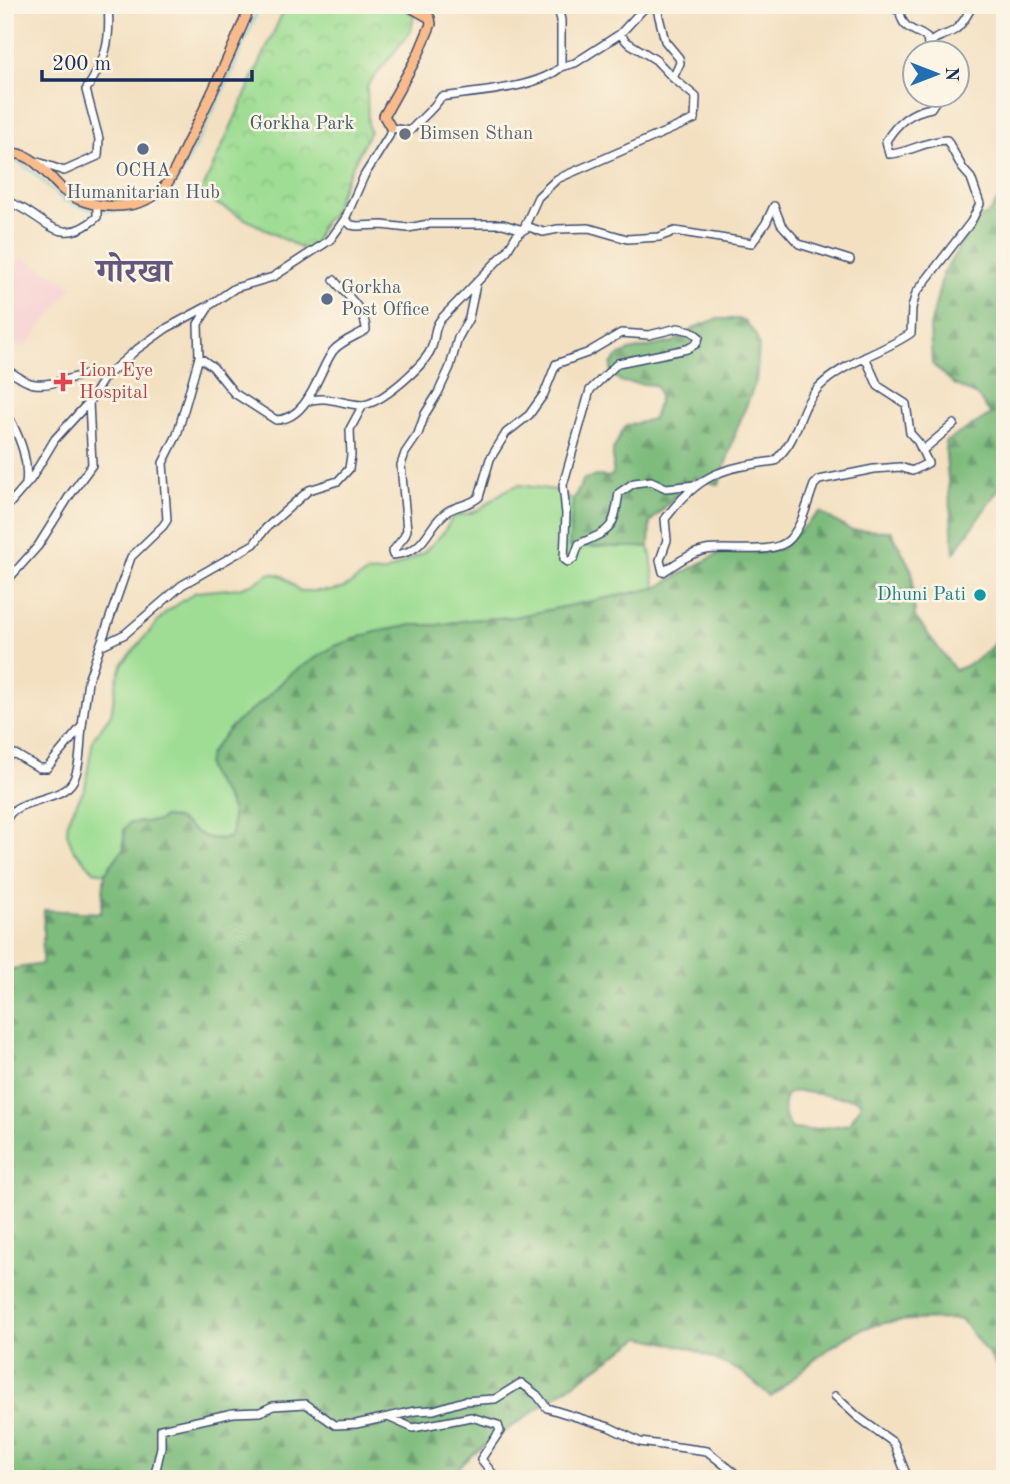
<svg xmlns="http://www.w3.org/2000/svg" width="1010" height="1484" viewBox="0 0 1010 1484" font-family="'Old Standard TT','Noto Serif Devanagari',serif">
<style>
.built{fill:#f7cfd1}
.grass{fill:#9edd93;stroke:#5c8678;stroke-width:2}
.forest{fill:url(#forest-firs);stroke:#4c766e;stroke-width:2;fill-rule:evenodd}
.park{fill:url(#park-crowns);stroke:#5c8678;stroke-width:2}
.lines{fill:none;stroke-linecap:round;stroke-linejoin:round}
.stream{stroke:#5bc5d6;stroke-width:2}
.minor-casing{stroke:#3b4a6d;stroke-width:10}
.major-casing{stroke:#3b4a6d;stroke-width:12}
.minor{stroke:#fff;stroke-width:7}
.major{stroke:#fabb8b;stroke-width:9}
.worship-dot{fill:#6b7280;stroke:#fcf5e5;stroke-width:2.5}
.service-dot{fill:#5c6f8a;stroke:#fcf5e5;stroke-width:2.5}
.health-dot{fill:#e0444e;stroke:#fcf5e5;stroke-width:2.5}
.culture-dot{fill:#0f9aa8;stroke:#fcf5e5;stroke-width:2.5}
.labels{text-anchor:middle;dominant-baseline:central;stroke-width:5;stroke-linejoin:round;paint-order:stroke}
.park-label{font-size:19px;fill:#3c5a6b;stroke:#fcf5e5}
.worship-label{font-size:19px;fill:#5b616d;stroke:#fcf5e5;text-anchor:start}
.service-label{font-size:19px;fill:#4e5e75;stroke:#fcf5e5}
.health-label{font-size:19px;fill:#be3a42;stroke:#fcf5e5;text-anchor:start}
.culture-label{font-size:19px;fill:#0d838f;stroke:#fcf5e5;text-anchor:end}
.town-label{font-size:33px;font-weight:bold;fill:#64567d;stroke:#fcf5e5}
</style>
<defs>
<pattern id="forest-firs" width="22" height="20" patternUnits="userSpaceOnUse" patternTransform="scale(1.75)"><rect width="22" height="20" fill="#7ebc7d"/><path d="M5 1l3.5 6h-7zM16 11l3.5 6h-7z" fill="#66996a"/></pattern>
<pattern id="park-crowns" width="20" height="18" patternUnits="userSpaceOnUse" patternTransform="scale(1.75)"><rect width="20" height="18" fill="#9edd93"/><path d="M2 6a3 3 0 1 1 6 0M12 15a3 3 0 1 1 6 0" fill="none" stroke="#88be81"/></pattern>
</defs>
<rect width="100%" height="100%" fill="#fcf5e5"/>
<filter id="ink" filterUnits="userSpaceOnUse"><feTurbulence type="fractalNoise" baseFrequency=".0143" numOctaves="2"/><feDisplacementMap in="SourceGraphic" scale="14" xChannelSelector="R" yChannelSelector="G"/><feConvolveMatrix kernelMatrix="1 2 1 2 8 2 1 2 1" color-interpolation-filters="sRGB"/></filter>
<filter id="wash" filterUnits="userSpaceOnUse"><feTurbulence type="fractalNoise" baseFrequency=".00686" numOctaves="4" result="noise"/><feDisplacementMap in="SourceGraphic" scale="28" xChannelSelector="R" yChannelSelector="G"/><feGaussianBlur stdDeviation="1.57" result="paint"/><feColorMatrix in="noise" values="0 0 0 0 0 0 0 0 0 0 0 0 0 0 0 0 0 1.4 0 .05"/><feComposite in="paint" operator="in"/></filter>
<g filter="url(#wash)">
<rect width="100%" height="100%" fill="#f3e0c1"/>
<path class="built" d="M22,256L73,287L25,347L5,344V262L14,267Z"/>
<path class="grass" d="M519,485L555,490L573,500L570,547H649C653,559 652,574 656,588L514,617L468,620L438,625H412L335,646L290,674L266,699L210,775C222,792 244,817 229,838L207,839L177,820L129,823L123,841L124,848L105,873L94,871L73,849L67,833L68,819L85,788L93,739L111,714L117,679L123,663L165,613L196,592L239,588L254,583L271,573L283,576L300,591H331L344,588L367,573L386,572L423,553L443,533L453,517C461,514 474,514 480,509C494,499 502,490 519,485Z"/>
<path class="forest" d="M1005,177V480L954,553L945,442L991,414L977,396L954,384L932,364L930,327L943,274L975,221L989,214L998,200Z
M717,319H739L746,322L756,336L759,346L756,381L735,434L719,485L695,477L650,522L649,547H569L573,500L584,479L597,476L609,477L613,474V450L625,426L653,419C657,406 663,396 655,385L622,382L611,374V364L620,355L629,351L673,342L698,326Z
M820,512L850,530L891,531L912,571L915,617L955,670C976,663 1001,644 1005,621V1376L961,1319C928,1320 889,1317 858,1331C826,1347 798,1374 771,1397L742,1372L690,1348L641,1337L471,1455L448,1479H5V970L42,964L44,910L101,913L105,873L124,848V830L129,823L159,821L163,817C189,815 193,845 229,838L232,833V810L227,799L210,775L207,765L209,754L230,728L265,699L290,674L335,646L375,632L412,625H438L468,620L514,617L656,588L725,550L780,549ZM798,1091L854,1099L860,1101V1107L849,1124L810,1130L793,1129C784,1122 781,1104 787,1094Z"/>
<path class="park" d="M282,5H400L414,16L411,31L367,86L368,126L370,131L343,185L331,216L324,221L310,253L200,195L282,14Z"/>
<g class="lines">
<path class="stream" d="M5,163L17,161L35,174L64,201L95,211
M103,212L136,210L162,198L177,183L229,79L260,5"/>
</g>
</g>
<g filter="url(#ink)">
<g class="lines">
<defs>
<path id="minor" d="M889,5L900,12C903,31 914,28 927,38L928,45
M620,34L627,42L656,60L673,78L680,63L679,58L665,41L656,5
M928,52C929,34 945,38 956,29C964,23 968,13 973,5
M561,67L575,63L620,34L647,5
M35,161L64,171L98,156L99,139L86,90C106,60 111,41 108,5
M5,201C43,211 57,253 97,217V205
M345,219L351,225L357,226L382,225L408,228L429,224H503L523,230L529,227L543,232L558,229L589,228L627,239L659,237L675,231L752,243L766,223L774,206L781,224L799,244L850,260
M476,284L469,318L458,338L450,367L438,393L425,414L418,434L405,453L401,465L407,530L404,537L392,552L393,555C429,552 426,525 448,511C458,505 471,505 479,497L490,459L506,433L529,415L544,394L556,364L587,353L621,333L649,335L678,328L691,331L699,337L696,344L687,349L618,363L590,390L563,485L566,514L564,559L568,562L574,558L579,544C613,529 613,530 619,493L634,483L651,481L666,488L696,485
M199,357L213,367L234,393L276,420C309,419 318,372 333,351C340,342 356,336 366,330C366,310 346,295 334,280
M865,357L878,386L906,404L910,433L918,442L928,463L912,471L900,467L874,469L819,480L814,485C807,503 803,524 790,539C775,556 728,546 706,550C690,553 677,563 663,572L660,560L667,540L665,519C699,474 721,468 775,461C780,455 787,448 791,440C801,421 803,404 818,388C843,362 882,353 911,333L912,308L916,293L971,222L980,204L971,178L963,169L947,140C926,140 907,154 889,154L886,141C897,123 910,112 931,108L940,94
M5,370C16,373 23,383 35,384C59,387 78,369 106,377
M308,401C325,395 343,404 361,405C380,405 424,366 431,349C436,338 433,328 441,319L507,251L516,236L523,230L538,197L557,179L695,119L696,97L673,78
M11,421C21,441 29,461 26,484
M923,450L954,424
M5,509L31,479L55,439L89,402L104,378L136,350L167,328L210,305L235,288L273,277L330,240L345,219L364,176L389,136L391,128L410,131C419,120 434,109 441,97C473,92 537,89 561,67V20L557,5
M5,583L38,546L70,495L92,465L89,402
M100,646L125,634L182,585L254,544L266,528L309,490L338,481L349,469L351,455L350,429L363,405
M5,755L15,754L39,768H47L82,726L88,681L131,557L163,526L167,520L163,463L177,435L199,357L198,324L210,305
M5,841C6,834 4,825 7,819C14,798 62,802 73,781C81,766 80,743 82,726
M835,1396L858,1417L894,1443L908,1479
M388,1417L415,1411L434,1410L464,1401L495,1399L521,1383L537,1395L547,1408L609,1427L640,1442L707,1451L742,1479
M154,1479L161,1447V1429L233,1413L260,1412L273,1406L306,1404L335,1425L356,1424L388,1417L413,1428L471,1417L498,1425L500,1431L481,1459L497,1479"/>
<path id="major" d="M391,128L384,116L418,55L431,24L430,18L407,5
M5,154C30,148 46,174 62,189C87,211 143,214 166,185C175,173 181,156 188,142C211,97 231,52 251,5"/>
</defs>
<use href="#minor" class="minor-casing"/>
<use href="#major" class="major-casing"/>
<use href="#minor" class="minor"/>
<use href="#major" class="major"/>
</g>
</g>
<circle class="worship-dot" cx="405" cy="134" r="7"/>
<g class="service-dot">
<circle cx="143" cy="149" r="7"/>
<circle cx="327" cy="299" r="7"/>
</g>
<path class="health-dot" d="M59.5 371.5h7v7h7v7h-7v7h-7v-7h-7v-7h7z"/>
<circle class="culture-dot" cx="980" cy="595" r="7"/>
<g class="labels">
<g class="park-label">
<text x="302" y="124">Gorkha Park</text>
</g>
<g class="worship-label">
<text x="419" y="134">Bimsen Sthan</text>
</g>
<g class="service-label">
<text x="143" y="171">OCHA<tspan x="143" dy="22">Humanitarian Hub</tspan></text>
<text x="341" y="288" text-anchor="start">Gorkha<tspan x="341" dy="22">Post Office</tspan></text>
</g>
<g class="health-label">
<text x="79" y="371">Lion Eye<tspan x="79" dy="22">Hospital</tspan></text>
</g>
<g class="culture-label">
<text x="966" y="595">Dhuni Pati</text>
</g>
<g class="town-label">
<text x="134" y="273">गोरखा</text>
</g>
</g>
<rect width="1010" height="1484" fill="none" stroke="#fcf5e5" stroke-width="28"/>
<g transform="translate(936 74) rotate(90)"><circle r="33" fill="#fcf5e5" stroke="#a2a6af" stroke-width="2"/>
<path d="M0-5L12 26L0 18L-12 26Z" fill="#1f6fb2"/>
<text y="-10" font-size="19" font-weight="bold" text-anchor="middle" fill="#1b2f5e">N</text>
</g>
<path d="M42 70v10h210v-10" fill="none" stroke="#1b2f5e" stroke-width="3.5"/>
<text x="52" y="70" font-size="21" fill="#1b2f5e" stroke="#fcf5e5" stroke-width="5" paint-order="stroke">200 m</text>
</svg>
